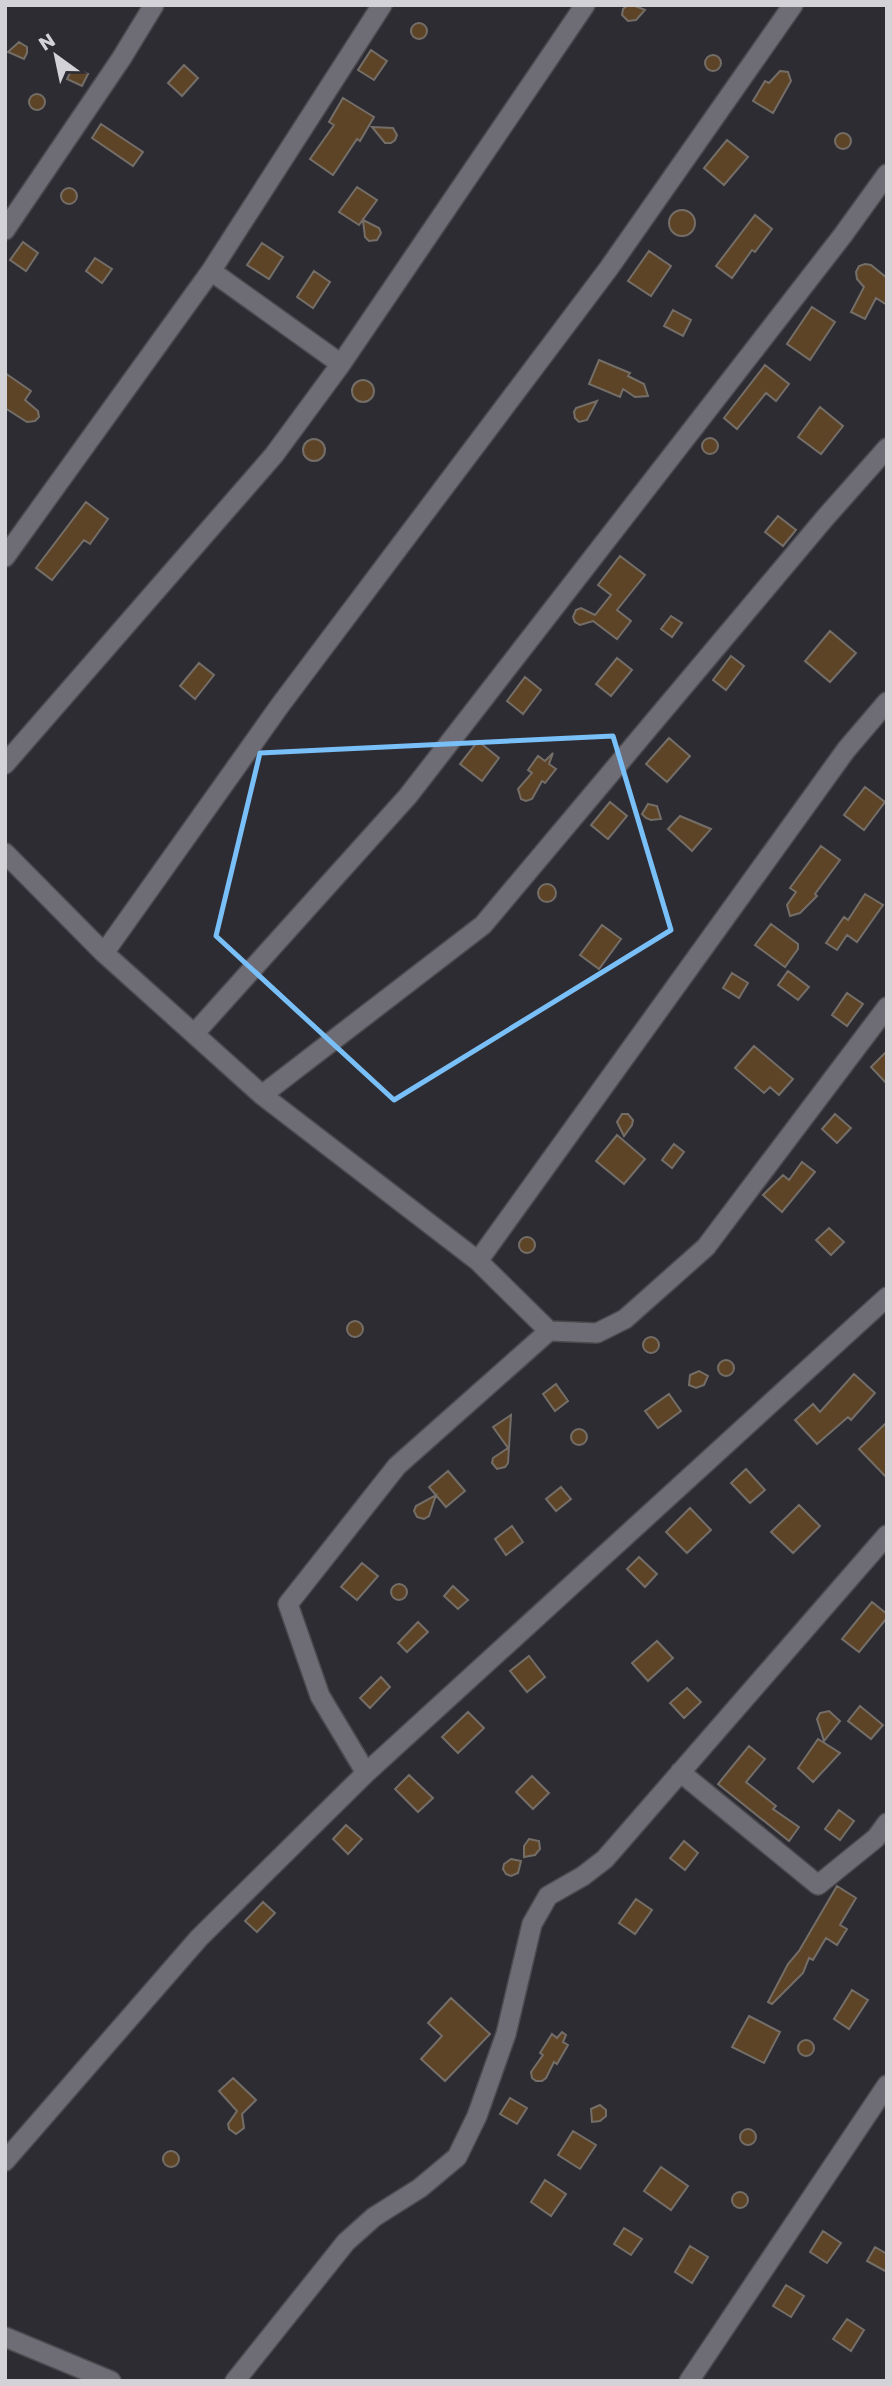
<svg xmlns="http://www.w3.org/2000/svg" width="892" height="2386" viewBox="0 0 892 2386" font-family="Poppins,sans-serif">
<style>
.building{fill:#5e4427;stroke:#746e68;stroke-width:2}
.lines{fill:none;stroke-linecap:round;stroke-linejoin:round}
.minor-casing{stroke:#4b4a4f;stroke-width:22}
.minor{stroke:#6e6c74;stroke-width:19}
.marked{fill:none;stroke:#79bff8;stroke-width:5;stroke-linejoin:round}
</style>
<rect width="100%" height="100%" fill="#2e2c33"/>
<path class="building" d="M628,5H633L645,10L636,20L628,21L622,15L623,9Z
M411 31a8 8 0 1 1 16 0a8 8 0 1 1-16 0Z
M19,42L27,47V53L24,59L8,52Z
M371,50L387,61L374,80L358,70Z
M705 63a8 8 0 1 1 16 0a8 8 0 1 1-16 0Z
M184,65L198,78L182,96L168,83Z
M73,67L88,74L82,86L67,79Z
M780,71L788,72L791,81L773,113L753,101L765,81L769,83Z
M29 102a8 8 0 1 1 16 0a8 8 0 1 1-16 0Z
M343,98L374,117L360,141L357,139L333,175L310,159L334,125L329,122Z
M101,124L143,152L133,166L92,138Z
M372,127L393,128L397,135L395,140L391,143H385Z
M835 141a8 8 0 1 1 16 0a8 8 0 1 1-16 0Z
M727,140L748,157L724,185L704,168Z
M357,187L377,200L359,225L339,212Z
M61 196a8 8 0 1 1 16 0a8 8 0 1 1-16 0Z
M669 223a13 13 0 1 1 26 0a13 13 0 1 1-26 0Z
M755,215L772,229L755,252L752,250L732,278L716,266Z
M363,220L379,228L381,233L377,240L369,241L365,237Z
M23,242L38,253L26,271L10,260Z
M262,243L283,257L269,279L247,265Z
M649,251L671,266L651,296L628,281Z
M95,258L112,269L102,283L86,271Z
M865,264L871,265L887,278V305L876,298L865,319L851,312L864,287L857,279L856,272L859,266Z
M314,271L330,282L313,308L297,297Z
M812,307L835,322L810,360L787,344Z
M673,310L691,320L683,336L664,326Z
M599,360L630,373L628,376L644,384L648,396L635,397L623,389L620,397L589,384Z
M765,365L789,384L776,401L766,393L737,429L724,418Z
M5,373L31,391L25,400L38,411L39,417L35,421L27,422L5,408Z
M352 391a11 11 0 1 1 22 0a11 11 0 1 1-22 0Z
M597,401L587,420L579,422L575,418L574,412L576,408Z
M820,407L843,426L821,454L798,437Z
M702 446a8 8 0 1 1 16 0a8 8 0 1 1-16 0Z
M303 450a11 11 0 1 1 22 0a11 11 0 1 1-22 0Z
M86,502L108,519L90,544L84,540L52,580L36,568Z
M778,516L796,530L783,546L765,532Z
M620,556L645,575L617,610L631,621L617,639L593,621L580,625L575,622L573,617L576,610L581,608L595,615L611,595L598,585Z
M671,616L682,623L672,637L661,629Z
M830,631L856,653L830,682L805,661Z
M731,656L744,666L726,690L713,680Z
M617,658L632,670L611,696L596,684Z
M199,663L214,675L195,699L180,686Z
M525,677L541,690L523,714L507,701Z
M669,738L690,756L667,782L646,764Z
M478,741L499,758L482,781L460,764Z
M553,753L549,764L556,769L545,783L542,781L532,799L526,801L521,799L518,789L532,773L528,770L538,756L545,761Z
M865,787L885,802L864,830L844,815Z
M610,802L627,816L608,839L591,825Z
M648,804L657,806L661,819L651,820L646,818L642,814Z
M680,816L711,829L692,851L668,829Z
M821,846L840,860L815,894L817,896L800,913L790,916L787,905L796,892L790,888Z
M538 893a9 9 0 1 1 18 0a9 9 0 1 1-18 0Z
M865,894L883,905L857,942L847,935L837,950L826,943L844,917L848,920Z
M771,924L798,944V949L785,967L755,945Z
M602,925L621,939L599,969L580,955Z
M788,971L809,987L798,1000L778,985Z
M732,973L748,983L739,998L723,988Z
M847,993L863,1004L847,1026L832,1015Z
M754,1046L793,1079L779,1095L770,1087L764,1093L735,1068Z
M887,1051V1084L871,1067Z
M622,1114H628L633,1120L632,1125L624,1136L617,1122Z
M835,1114L851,1128L837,1143L822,1129Z
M617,1135L645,1159L624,1184L596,1161Z
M674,1144L684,1152L672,1168L662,1160Z
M802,1162L815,1172L782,1212L763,1195L783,1175L789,1180Z
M829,1228L844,1242L831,1255L816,1240Z
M519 1245a8 8 0 1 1 16 0a8 8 0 1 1-16 0Z
M347 1329a8 8 0 1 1 16 0a8 8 0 1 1-16 0Z
M643 1345a8 8 0 1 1 16 0a8 8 0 1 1-16 0Z
M718 1368a8 8 0 1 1 16 0a8 8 0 1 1-16 0Z
M699,1371L708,1376L704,1385L696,1388L689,1385L690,1375Z
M854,1374L875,1393L851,1420L848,1417L817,1444L795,1420L813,1404L820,1412Z
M556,1384L568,1401L555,1411L543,1394Z
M669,1394L681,1411L658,1428L645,1411Z
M511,1415L508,1463L505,1467L497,1469L492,1463L493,1458L508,1448L493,1427Z
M887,1422V1478L859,1449Z
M571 1437a8 8 0 1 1 16 0a8 8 0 1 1-16 0Z
M746,1469L765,1490L750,1503L731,1483Z
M448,1471L465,1491L446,1507L429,1487Z
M561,1487L571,1499L556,1511L546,1499Z
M436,1495L429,1516L424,1519L417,1517L414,1511L416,1506Z
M799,1505L820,1526L793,1553L771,1532Z
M690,1508L711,1530L687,1553L666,1532Z
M512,1526L523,1542L506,1555L495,1539Z
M639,1557L657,1574L645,1587L627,1569Z
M362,1563L378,1576L357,1600L341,1587Z
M391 1592a8 8 0 1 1 16 0a8 8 0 1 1-16 0Z
M453,1586L468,1600L458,1609L444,1596Z
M872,1602L887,1614V1618L859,1652L842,1639Z
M418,1622L428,1632L407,1652L398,1643Z
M657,1641L673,1658L648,1681L632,1663Z
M529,1656L545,1677L527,1692L510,1671Z
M381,1677L390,1687L370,1708L360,1698Z
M687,1688L701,1702L684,1718L670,1703Z
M860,1706L883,1725L871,1739L848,1721Z
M829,1711L840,1721L824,1741L817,1719L820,1713Z
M468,1712L484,1728L458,1753L442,1737Z
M818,1739L840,1753L813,1782L798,1768Z
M749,1746L765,1759L746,1782L776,1806L773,1809L799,1827L789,1841L718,1784Z
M409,1775L433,1798L418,1812L395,1789Z
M532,1776L549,1793L533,1809L516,1792Z
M839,1810L854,1821L840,1840L825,1829Z
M346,1825L362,1839L348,1854L333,1839Z
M529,1839L539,1841L540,1849L535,1855L524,1857V1846Z
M684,1841L698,1853L685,1870L670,1858Z
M511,1859L521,1861L518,1873L511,1876L506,1874L503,1869L504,1864Z
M837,1886L856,1898L840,1925L847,1929L837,1945L826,1938L813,1960L809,1958L803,1973L772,2004L768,2002L788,1964L799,1951Z
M636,1899L652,1910L635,1934L619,1923Z
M263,1902L275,1913L257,1932L245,1921Z
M852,1990L868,2000L849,2029L834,2019Z
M451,1998L490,2034L445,2081L421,2059L442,2036L428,2023Z
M749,2016L780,2032L764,2063L732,2047Z
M562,2032L566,2035L563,2042L568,2045L557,2064L554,2062L546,2078L542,2081H536L532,2078L531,2072L543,2055L540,2053L552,2034L557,2038Z
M798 2048a8 8 0 1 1 16 0a8 8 0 1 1-16 0Z
M233,2078L256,2100L242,2114L244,2128L236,2134L229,2129L228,2124L237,2111L219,2091Z
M510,2098L527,2108L517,2124L500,2114Z
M600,2105L606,2110V2116L600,2121L592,2122L591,2109Z
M740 2137a8 8 0 1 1 16 0a8 8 0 1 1-16 0Z
M573,2131L596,2145L580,2169L558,2155Z
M163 2159a8 8 0 1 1 16 0a8 8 0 1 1-16 0Z
M661,2167L688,2186L671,2210L644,2191Z
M545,2180L566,2194L551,2216L531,2202Z
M732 2200a8 8 0 1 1 16 0a8 8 0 1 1-16 0Z
M624,2228L642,2239L631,2255L614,2244Z
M823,2231L841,2243L827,2263L810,2252Z
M690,2246L708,2257L692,2283L675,2272Z
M875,2247L887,2254V2272L867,2261Z
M786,2285L804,2296L791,2317L773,2306Z
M847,2319L864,2330L851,2351L833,2339Z"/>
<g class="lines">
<defs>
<path id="minor" d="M5,230L121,59L154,5
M211,271L341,364
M5,557L211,271L382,5
M5,764L274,455L341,364L585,5
M5,853L104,953L262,1095L478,1261L549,1331L397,1466L288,1604L320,1696L366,1773L199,1938L5,2161
M104,953L281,704L609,268L793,5
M194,1034L408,796L843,235L887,174
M262,1095L483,925L825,518L887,448
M478,1261L846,750L887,702
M549,1331L597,1333L625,1319L706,1247L887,1007
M680,1772L818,1885L876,1838L887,1823
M366,1773L887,1297
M5,2337L111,2381
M235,2381L346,2242L374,2217L420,2188L457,2157L477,2116L506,2034L532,1924L548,1896L583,1876L605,1859L887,1535
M689,2381L887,2085"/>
</defs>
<use href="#minor" class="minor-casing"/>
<use href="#minor" class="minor"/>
</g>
<path class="marked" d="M613,736L671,930L394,1100L216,936L260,753Z"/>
<rect width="892" height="2386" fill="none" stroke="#d3d2d6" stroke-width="14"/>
<g transform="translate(56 56) rotate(327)" stroke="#2e2c33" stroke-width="5" paint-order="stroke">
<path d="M0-5L12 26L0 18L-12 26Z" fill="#d3d2d6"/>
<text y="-10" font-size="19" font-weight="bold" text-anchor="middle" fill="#d3d2d6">N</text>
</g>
</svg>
